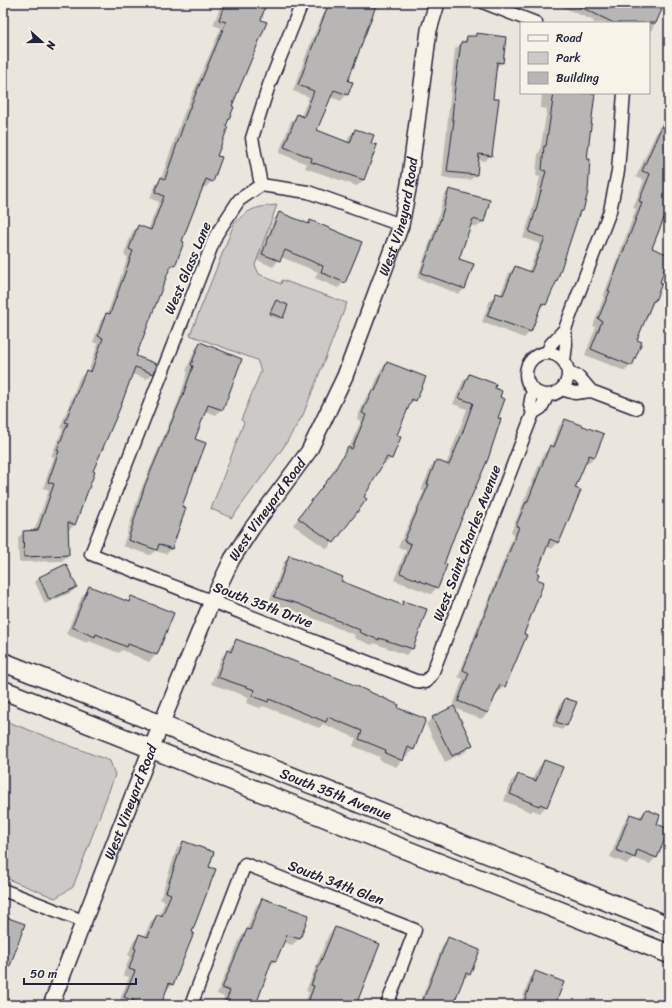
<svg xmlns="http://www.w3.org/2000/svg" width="672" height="1008" viewBox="0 0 672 1008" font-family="Sriracha,sans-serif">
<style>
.green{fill:#cdc9c6;stroke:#787680}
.shadow{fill:#0003;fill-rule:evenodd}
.building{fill:#b8b6b5;stroke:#22223b}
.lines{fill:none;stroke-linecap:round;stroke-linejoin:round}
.minor-casing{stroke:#22223b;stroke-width:15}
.tertiary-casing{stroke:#22223b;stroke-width:18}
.secondary-casing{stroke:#22223b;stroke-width:21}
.minor{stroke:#f7f3e8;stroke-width:12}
.tertiary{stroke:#f7f3e8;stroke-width:15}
.secondary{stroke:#f7f3e8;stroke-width:18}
.labels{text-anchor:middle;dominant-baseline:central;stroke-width:4;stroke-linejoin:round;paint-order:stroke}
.street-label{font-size:14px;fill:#22223b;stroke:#f7f3e8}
</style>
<rect width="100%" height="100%" fill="#eae6de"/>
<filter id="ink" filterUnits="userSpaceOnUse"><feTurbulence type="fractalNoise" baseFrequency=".025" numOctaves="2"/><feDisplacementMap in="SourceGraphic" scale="8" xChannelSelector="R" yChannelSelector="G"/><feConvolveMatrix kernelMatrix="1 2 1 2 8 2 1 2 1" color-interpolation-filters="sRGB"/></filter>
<g filter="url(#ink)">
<path class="green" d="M277,205L255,265L259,274L281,284L282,280L347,303L303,415L283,448L232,518L211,509L244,422L241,420L261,371L257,360L190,335L234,224C249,208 256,207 277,205Z
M3,720L110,761L115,775L73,887L55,898L3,877Z"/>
<path class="shadow" d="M222,3H266L231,107L216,156L212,181L206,187L202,186L180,242L183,243L174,266L168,272L135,357L153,373L147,379L132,374L92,472L75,524L69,530L67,529L68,555L62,561L19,562L18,538L24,532L34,531L49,490L43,488L54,457L51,456L63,429L60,428L80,377L88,372L98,344L93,342L101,320L107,314L128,257L124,255L132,232L138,226L148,230L159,202L150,198L156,184L161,179L182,118L221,28L213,25Z
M329,3H377L347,81V94L341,101L330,97L316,131L347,142L349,136L356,130L370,143L364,180L357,186L305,168L307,164L279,153L291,121L298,115L301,116L309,97L293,91L312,39Z
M553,3H656L655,5L661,8L649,37V23H593L594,21Z
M477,34L502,62L496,68L492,100L491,155L485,161L477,160L476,175L470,180L442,178L455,49L468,37H474Z
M542,93H594L582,211L578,215L545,304L538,310L530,332L524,338L482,322L490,300L496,294L500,295L509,273L515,267L528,272L540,244L523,238L530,218L540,177L536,176L538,153L540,151L547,109L541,108Z
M665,121L669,122V216L666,214L651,248L669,256L658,283L654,301L636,341L631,365L625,371L585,355L596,327L593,326L604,297H603L636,209L633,208L644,180L636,177L659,127Z
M449,190L489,200L483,222L477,227L469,225L458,259L465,288L459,294L417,278L436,225L444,195Z
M280,213L307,224L310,221L344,282L338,288L315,278L318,272L281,257L273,267L257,260L274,219Z
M276,301L282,317L280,319L269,315Z
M200,344L222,409L216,415L205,411L193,439L172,549L166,554L155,551L150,555L123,546L140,492L178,402L188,372L186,371L195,349Z
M387,363L415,400L408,406L396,436L391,458L385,464L382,463L362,497L366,500L327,549L293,525L328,480L343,454L349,448L361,421L357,419L366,397L372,391L381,369ZM343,454H346L332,477L330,476Z
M469,375L494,389L499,398L487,458L442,564L437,587L431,594L394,580L406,550L398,547L424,491L421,490L431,467L437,461L446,465L467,409L453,404L463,381Z
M565,420L594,457L588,463L585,462L574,488L558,542L552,549L546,546L536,573L504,686L498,693L496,692L488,713L481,719L454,708L472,745L465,752L445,762L426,724L433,718L452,708L463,679L458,677L514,534L511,532L544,453L551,447L559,426Z
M289,556L340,581L400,605L404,602L426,610L412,649L406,655L374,643L372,645L354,638L355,635L293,610L269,602L284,562Z
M66,566L76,587L72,592L45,604L35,582L39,578Z
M89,589L126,603L131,598L173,614L156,655L149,662L122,650L119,653L89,641L87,643L66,634L82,596Z
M236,641L397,708L414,749L407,756L404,755L402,760L396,767L379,760L380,757L353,746L356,738L323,724L319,728L263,706L260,708L246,703L249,697L211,684L221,658Z
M566,699V725L562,730L552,726L561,703Z
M544,761L546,806L540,813L533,810L531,812L504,801L511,781L518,775L532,780L538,768Z
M646,810L655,824L656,857L650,864L633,858L627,864L610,857L624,822L630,815L638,818Z
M184,842L172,984L166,991L160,1005H118L129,977L123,975L130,956L128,955L133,942L139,935L144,937L151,921L157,915L159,916L165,901L160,899L177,848Z
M262,899L307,916L299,939L292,945L283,942L275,961L269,967L255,1005H221L224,997L217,994L241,937L246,931L256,906Z
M335,928L355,1005H304L309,992L306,991L329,934Z
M449,938L470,974L464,979H462L452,1005H419L443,944Z
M536,972L554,1005H520L530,978Z
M509,1003L514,1005H506Z"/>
<path class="building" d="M225,3H266L261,20L267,22L232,106L234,107L226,126L228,127L217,156L222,157L213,182L206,179L182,241L184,242L175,266L171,265L136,356L157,364L154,374L135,367L120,408L93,471L95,472L75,525L68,522L69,555L24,557L23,531L38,530L54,484L48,482L59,451L57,450L68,423L65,422L86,370L91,372L103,338L98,336L106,313L110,314L133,251L129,249L138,225L151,230L164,196L155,192L161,177L165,179L188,112L226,22L219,20Z
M329,3H377L348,81L353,82L348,95L334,90L317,130L350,143L355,129L374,135L371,143L377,145L364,180L311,162L312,158L284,147L297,114L304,117L314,91L298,85Z
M572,3H653L663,7L656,23H614Z
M476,33L506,37L503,63L497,62L493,99H499L492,156L479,154L477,175L447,172L454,120H452L454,95L461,42H466L467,36H476Z
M554,93H595L587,159H590L588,192L583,211H580L558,278L546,305L542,303L531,332L487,316L496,293L503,295L515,266L531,272L545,238L529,232L536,210L546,171L542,170L544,146H546Z
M669,110V214L666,213L652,248L669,255V259L660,282L662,283L655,301H653L637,340L642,342L632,366L591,349L602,321L598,319L610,291H608L642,203L639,201L650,174L642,171Z
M449,189L490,200L484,222L473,219L459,259L474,264L465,289L421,273L441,218Z
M279,212L309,224L310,220L362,242L345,283L321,272L323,266L285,250L280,261L262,254Z
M276,300L288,305L283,318L270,313Z
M200,342L242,359L223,410L208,405L195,439L206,443L182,506L186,508L172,549L159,544L157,550L128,540L145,485L183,395L193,366L191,365Z
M387,362L426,377L416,401L412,399L397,435L401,437L392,459L387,457L364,497L367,499L334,543L298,518L333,473L348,447L352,449L366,415L362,413L372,390L375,391Z
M469,374L496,384L495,388L502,391L500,397L505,399L498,418L501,419L488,459L455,534L444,564L447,565L438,588L400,573L411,544L404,541L429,484H427L436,460L449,465L462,434L473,403L459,398Z
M565,419L604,434L595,457L589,455L575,488L581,490L559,543L550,539L537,573L539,574L537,579L544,582L524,634L527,635L505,687L500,685L488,713L458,701L469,673L463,670L519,527L516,526L526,502L527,503L550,445L554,447Z
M289,555L343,577L341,581L369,592L402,605L403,601L427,609L413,649L379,638V640L359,632L360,630L299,604L274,597Z
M66,564L77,587L49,600L39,577Z
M89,586L129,602L131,596L174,613L157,655L128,644L127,647L96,634L95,637L72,627Z
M236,639L343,680L399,705L398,708L426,719L414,750L408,747L403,761L385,753L386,750L359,739L362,731L328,717L326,722L269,699L268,702L252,696L255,690L217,677L227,650L231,652Z
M565,698L577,702L567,726L556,722Z
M454,706L473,745L452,756L432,717Z
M544,760L563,767L547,807L540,804L539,806L510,794L518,774L536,781Z
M646,809L660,815L657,824L669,829L657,858L637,850L635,858L616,850L630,814L642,818Z
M183,841L214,852L209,867L216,869L192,932L194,933L173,985L169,983L161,1005H144L124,997L135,971L129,969L136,949L134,948L139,934L148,937L157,914L162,916L171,894L166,892Z
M262,898L309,915L300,939L287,935L276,961L272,960L256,1005H224L230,991L222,988L247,929L250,930Z
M3,916L25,924L5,980H3Z
M335,927L380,944L356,1005H307L314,986L311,985Z
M448,937L480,950L470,975L466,973L453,1005H421Z
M535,971L564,982L555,1005H523Z"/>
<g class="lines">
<defs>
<path id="minor" d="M302,3L269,85L252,138L261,185L239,200L216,235L91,554L416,681L426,682L432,674L533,413L541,408L548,395
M485,3L536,23
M261,185L308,192L401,225
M547,353L551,344L565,329L610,211L618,171L624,93
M526 374a21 21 0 1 1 42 0a21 21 0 1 1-42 0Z
M564,361L566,345L565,329
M568,373L579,377L591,391L636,408
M561,389L575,393L591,391
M533,413L530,405L533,389
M3,890L83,921
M191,1005L245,864L415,930L387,1005"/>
<g id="tertiary">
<path id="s1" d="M51,1005L151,749L212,601L232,559L252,528L309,451L345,376L401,225L409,184L429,30L437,3"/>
</g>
<g id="secondary">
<path id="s2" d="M3,662L669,926"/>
<path d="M3,690L669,954"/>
</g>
</defs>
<use href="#minor" class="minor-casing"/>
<use href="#tertiary" class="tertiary-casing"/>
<use href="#secondary" class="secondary-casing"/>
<use href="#minor" class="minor"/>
<use href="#tertiary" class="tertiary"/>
<use href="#secondary" class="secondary"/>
</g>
</g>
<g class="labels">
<g class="street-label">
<text stroke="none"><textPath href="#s1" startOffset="866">West Vineyard Road</textPath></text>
<text transform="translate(188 268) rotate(-67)">West Glass Lane</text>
<text stroke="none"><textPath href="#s1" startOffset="542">West Vineyard Road</textPath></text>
<text transform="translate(467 543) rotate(-69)">West Saint Charles Avenue</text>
<text transform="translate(263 605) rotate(21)">South 35th Drive</text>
<text stroke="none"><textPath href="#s2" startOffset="358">South 35th Avenue</textPath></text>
<text stroke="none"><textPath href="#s1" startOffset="218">West Vineyard Road</textPath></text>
<text transform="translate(336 883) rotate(21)">South 34th Glen</text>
</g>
</g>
<rect width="672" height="1008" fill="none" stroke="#f7f3e8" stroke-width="16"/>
<rect x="8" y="8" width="656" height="992" fill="none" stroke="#22223b" stroke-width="1.5" filter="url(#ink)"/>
<rect x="520" y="22" width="130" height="72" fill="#f7f3e8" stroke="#a29fa3"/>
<rect x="528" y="35" width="20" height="6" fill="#f7f3e8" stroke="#a29fa3"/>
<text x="556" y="42" font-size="12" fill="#22223b">Road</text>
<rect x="528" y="52" width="20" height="12" fill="#cdc9c6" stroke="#a29fa3"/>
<text x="556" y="62" font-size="12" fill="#22223b">Park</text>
<rect x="528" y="72" width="20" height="12" fill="#b8b6b5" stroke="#a29fa3"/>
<text x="556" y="82" font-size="12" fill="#22223b">Building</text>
<g transform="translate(42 42) rotate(111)" stroke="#f7f3e8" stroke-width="3" paint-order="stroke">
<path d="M0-3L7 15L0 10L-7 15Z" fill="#22223b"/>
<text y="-6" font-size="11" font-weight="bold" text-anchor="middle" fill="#22223b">N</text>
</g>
<path d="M24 978v6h112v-6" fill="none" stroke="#22223b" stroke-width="2"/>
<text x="30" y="978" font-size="12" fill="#22223b" stroke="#f7f3e8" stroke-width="3" paint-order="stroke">50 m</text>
</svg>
